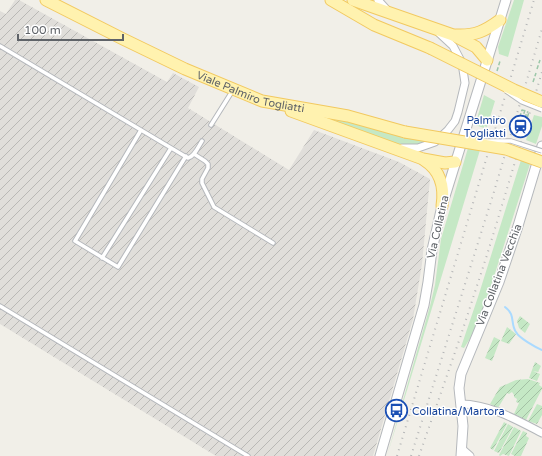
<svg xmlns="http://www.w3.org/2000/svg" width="542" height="456" viewBox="0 0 542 456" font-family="'Varela Round',sans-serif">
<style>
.industrial{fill:url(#industrial-furrows)}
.green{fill:#c5e8c5}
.garden{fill:url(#garden-furrows)}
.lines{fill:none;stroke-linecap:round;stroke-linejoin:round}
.stream{stroke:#aadaff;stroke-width:2}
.service-casing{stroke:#b5b8bc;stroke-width:5.5}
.minor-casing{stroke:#b5b8bc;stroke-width:9}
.tertiary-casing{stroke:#b5b8bc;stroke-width:11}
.primary-casing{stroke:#f2c960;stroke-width:13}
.path{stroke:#9cc7a9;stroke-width:1.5;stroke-dasharray:4 2;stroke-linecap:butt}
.service{stroke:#fff;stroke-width:3.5}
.minor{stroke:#fff;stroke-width:7}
.tertiary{stroke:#fff;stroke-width:9}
.primary{stroke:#fff2af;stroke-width:11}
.rail{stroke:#b6b7b8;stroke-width:2;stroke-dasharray:1 5;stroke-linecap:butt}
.service-bridge-casing{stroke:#b5b8bc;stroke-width:5.5;stroke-linecap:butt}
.primary-bridge-casing{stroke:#f2c960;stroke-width:13;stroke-linecap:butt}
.service-bridge{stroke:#fff;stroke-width:3.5}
.primary-bridge{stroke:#fff2af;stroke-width:11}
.labels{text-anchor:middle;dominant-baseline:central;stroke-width:3;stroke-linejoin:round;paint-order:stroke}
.street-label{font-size:11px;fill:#5f6368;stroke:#fff}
.transit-label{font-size:11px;fill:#164399;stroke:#fff;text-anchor:end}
</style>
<defs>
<pattern id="industrial-furrows" width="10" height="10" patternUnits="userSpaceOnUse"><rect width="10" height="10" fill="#e0deda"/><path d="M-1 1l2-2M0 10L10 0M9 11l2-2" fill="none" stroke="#b9b8b5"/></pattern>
<pattern id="garden-furrows" width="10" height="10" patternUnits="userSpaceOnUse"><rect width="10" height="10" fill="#c5e8c5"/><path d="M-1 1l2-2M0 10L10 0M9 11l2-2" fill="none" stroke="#a3c0a4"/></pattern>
</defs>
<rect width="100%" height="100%" fill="#f1efe8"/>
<path class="industrial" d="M15,0H19L167,82L173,73L199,87L188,108L289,170L314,130L399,162L430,179L422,264L413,319L373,456H216L0,324V11L6,14Z"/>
<path class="green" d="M514,0H524L508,57L499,54L498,47Z
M484,95L495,101L487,127L484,126V128L475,125Z
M315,115L348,120L396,134L431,142L408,146L398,145Z
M534,115L542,117V126L536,144L526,140Z
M468,148L480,150L387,456L430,306L435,285L441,239Z
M521,160L530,164L481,317L471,337L464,348L461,347L478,297Z"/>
<path class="garden" d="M520,316L530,324L525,333L519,328L517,321Z
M507,327L516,334L509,344L501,341Z
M494,337L500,340L492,361L485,358Z
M535,362L541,366L538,372L533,371L540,374L537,381L529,378Z
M528,379L540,383L539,385L542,387V389L526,420L514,414L519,403L516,402L517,399L514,397V395L512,392L509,394L507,393L498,408L490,404L500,387L516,380Z
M537,404L542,406V415L537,424L528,421Z
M504,422L507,424L493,450L490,448Z
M508,424L513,427L499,453L494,451Z
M514,427L521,431L509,456L503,454L500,456L499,455Z
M523,431L527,433L526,436L529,438L521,456H515L511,454Z"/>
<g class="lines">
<path class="stream" d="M505,307C516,315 510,324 516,332C519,338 535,347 542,350"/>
<defs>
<path id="service" d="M0,46L188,158C195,156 198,147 202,141
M211,125L233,90
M141,130L75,241L118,267L186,156
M194,154L205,161L208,164V168L202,179V183L214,207L273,243
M102,258L171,148
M0,306L248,456"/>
<path id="minor" d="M378,0L388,11
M402,148H418L435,142L448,130L455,121L458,112L465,83L462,63L453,46L439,33
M461,404C489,404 517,420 542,433
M462,449L470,456"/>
<path id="tertiary" d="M380,456L424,305L428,282L432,250L442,206L506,0
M461,456L463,426L459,388L461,374L499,282L518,226L542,146"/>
<g id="primary">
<path id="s1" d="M46,0L123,39L185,69L262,101L348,116L405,132"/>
<path d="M331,0L374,25L430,48"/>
<path d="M353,0L453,35L476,47L487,60"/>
<path d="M456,35C475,36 485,31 500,20"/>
<path d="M291,111L423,159L445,163L455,162"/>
<path d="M424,160C440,170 445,187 442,206"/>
</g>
</defs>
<use href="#service" class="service-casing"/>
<use href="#minor" class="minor-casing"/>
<use href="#tertiary" class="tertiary-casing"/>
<use href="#primary" class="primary-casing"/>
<path class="path" d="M537,69L540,60
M497,71L500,61
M533,82L536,73
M525,110L517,135L520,136L527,112
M518,136L521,137L529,112H527
M518,137V136L514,135L522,110L526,111"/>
<use href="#service" class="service"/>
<use href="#minor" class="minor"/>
<use href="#tertiary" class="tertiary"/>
<use href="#primary" class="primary"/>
<path class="rail" d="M397,456L534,0
M411,456L493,195L542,29
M419,456L461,335L487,255L542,72"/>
<defs>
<path id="service-bridge" d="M506,91L522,102L542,110
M484,141H511L542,151"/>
<path id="primary-bridge" d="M430,48L514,90L542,102
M405,132L506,149L542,162"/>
</defs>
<use href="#service-bridge" class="service-bridge-casing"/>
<use href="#primary-bridge" class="primary-bridge-casing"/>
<use href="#service-bridge" class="service-bridge"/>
<use href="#primary-bridge" class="primary-bridge"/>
</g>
<defs>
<symbol id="station-ring" viewBox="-11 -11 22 22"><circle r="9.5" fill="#fff" stroke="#1a4fb4" stroke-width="1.5"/><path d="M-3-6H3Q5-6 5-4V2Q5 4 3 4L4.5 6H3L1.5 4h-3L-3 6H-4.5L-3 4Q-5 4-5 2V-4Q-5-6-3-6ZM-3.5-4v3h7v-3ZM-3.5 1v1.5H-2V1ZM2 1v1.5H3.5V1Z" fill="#1a4fb4"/></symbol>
<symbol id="bus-ring" viewBox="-11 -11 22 22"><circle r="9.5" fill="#fff" stroke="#1a4fb4" stroke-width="1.5"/><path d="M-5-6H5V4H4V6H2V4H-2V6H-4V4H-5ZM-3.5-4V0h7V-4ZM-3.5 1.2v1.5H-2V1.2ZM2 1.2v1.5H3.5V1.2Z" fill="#1a4fb4"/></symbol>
</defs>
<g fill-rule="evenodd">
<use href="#station-ring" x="508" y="114" width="25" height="25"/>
<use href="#bus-ring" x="384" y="398" width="25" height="25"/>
</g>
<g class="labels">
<g class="street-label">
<text stroke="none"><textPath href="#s1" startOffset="225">Viale Palmiro Togliatti</textPath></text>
<text transform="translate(438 227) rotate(-77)">Via Collatina</text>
<text transform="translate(499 275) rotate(-69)">Via Collatina Vecchia</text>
</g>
<g class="transit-label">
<text x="506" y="120">Palmiro<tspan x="506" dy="13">Togliatti</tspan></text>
<text x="412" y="411" text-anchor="start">Collatina/Martora</text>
</g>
</g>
<path d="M18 34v6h105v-6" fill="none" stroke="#5f6368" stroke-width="2"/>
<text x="24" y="34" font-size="12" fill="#5f6368" stroke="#ffffff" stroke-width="3" paint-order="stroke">100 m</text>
</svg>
